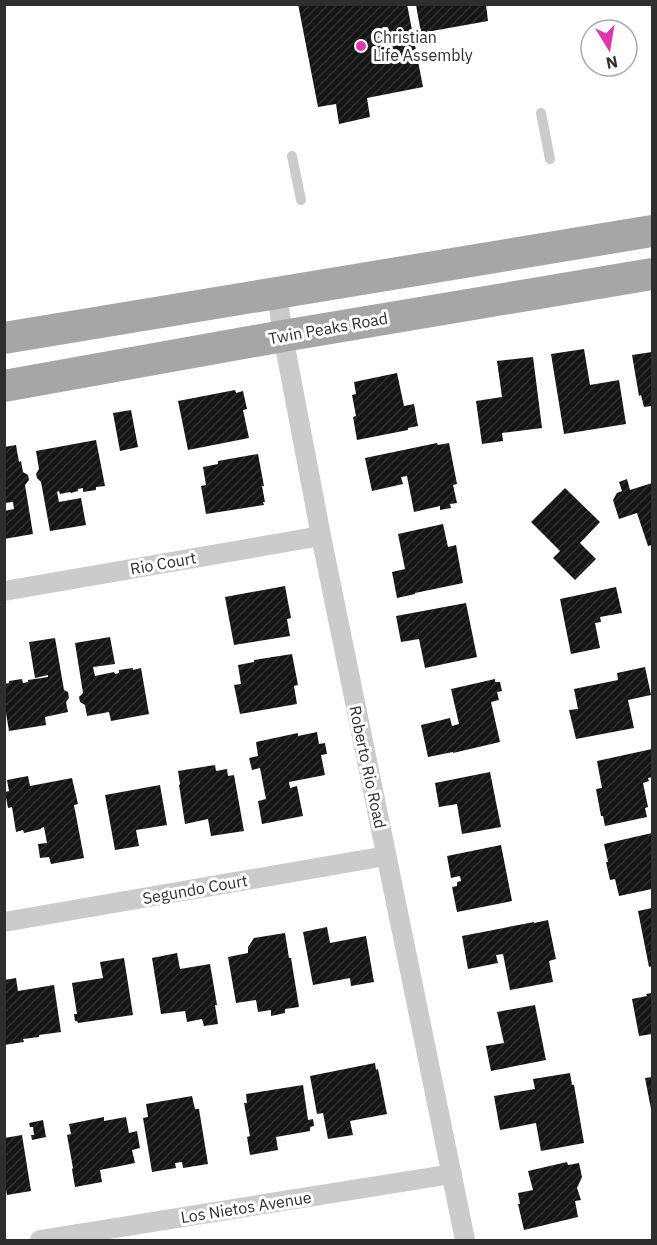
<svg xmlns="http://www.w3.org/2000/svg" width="657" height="1245" viewBox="0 0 657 1245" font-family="'IBM Plex Sans',sans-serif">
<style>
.building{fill:url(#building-hatch)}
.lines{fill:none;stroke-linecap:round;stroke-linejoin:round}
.lane{stroke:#cbcbcb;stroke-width:10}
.street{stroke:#cbcbcb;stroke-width:20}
.primary{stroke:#a6a6a6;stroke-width:32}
.poi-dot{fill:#df36b2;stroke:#fff;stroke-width:2}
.labels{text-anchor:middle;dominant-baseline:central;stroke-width:6;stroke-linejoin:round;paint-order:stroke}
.poi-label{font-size:16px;fill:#2e2e2e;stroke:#fff;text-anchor:start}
.street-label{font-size:16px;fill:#2e2e2e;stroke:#fff}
</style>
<defs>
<pattern id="building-hatch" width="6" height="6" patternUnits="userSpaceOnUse" patternTransform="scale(1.5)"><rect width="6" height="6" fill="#151515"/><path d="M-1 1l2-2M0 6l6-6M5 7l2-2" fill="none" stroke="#2f2f2f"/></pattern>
</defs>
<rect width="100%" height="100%" fill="#fff"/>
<path class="building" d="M298,4H407L423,87L367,98L370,117L339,124L336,104L318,107Z
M422,4H486L488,21L421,33L416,5Z
M584,349L590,385L619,380L626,424L564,434L551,354Z
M652,352V406L644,407L641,395L639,396L632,355Z
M533,357L542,428L502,433L503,441L482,444L476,401L502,397L497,361Z
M397,373L404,406L414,404L418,426L408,428V430L357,440L353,417L356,416L352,395L356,394L354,382Z
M235,390L236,393L243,391L247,409L243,410L249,438L188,450L178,401Z
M131,410L138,447L120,451L113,413Z
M96,440L105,486L96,487V490L83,492V488L78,489V491L71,493L70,492L60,494L59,491L57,492L59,502L81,498L86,525L50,531L41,482L37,478L36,474L39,469L36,451Z
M437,443L438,445L449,443L457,484L453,485L457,503L450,504L451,508L440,510V506L414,512L407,476L401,477L403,484L372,491L365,458Z
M16,445L19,462L21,461L23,472L28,475L29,480L25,485L33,534L4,539V511L14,509L13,502L4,503V447Z
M258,454L264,486H262L265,502H263L264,505L206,514L201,486L206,485L203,467L218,464V461Z
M627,479L630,490L652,483V545L648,546L637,513L619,519L613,500L617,493L622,491L619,482Z
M565,488L600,522L580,543L596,559L575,580L553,558L560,551L531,522Z
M443,524L448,547L456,545L463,583L415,593V594L397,598L392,572L405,569L398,534Z
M285,586L291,618L287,619L290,636L234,645L225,597Z
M616,587L622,613L600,617L601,622L595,623L600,648L571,654L560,599Z
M466,603L477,657L425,668L419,639L401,642L396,616Z
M110,637L115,664L93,667L95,676L114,672L115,674L119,673V670L133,668V670L141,668L149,714L111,721L109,712L87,716L85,705L80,702L79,697L83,693L75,643Z
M55,638L64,690L68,692L69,698L66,702L68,712L45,717L46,725L9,731L4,701V684L9,683V681L22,679L23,683L28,682V680L48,677V675L35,678L29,642Z
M292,654L298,685L294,686L297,704L240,714L234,685L241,684L238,665L254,662V660Z
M645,667L651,695L628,700L634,728L576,739L569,710L578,709L574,689L618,680L617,673Z
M495,679V682H500L502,691L497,692L499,700L491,702L500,742L453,753V752L428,757L421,725L450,718L452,726L459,724L451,689Z
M317,732L319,744L325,743L327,754L321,755L325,775L289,782L290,788L297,786L303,816L262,824L258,801L266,799L260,768L252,770L249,758L258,756L256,742L298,733V736Z
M652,749V777L648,778L649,781L643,783L648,807L645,808L647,817L605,826L603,816H601L596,789L602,788L597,761Z
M215,765L216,771L227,769L228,776L234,775L244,831L211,836L208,819L185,824L179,785L180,784L178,771Z
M490,772L501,827L462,834L457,804L439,807L435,783Z
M28,776L30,786L72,778L78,804L74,805L84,858L51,864L49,857L40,858L38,844L47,843L44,827L41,828V829L24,833L23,830L16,832L12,807L8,808L5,792L9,791L7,780Z
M160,785L167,825L136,830L139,846L115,850L105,795Z
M652,833V889L619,896L615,879L610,880L606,862H608L604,844Z
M501,845L512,901L457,912L452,887L457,886V882L461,881L460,876L451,878L447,856Z
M652,908V966L649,967L638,911Z
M548,920L556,959L549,961L553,982L510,990L503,954L496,955L498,963L468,969L462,936L534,922V923Z
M327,927L330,943L366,936L374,982L351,986L350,978L313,985L303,932Z
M285,933L289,958H291L299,1007L285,1009V1013L271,1016V1010L258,1012L256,1000L236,1003L228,957L248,953V947L254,938Z
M177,953L180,969L210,964L217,1005H215L218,1024L204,1026L202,1019L187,1022L185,1011L161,1014L152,958Z
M124,958L133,1015L78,1023L77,1021H75L74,1014H77L72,983L103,978L100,962Z
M16,978L18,991L54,985L61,1032L39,1035V1037L23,1039L24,1042L4,1045V980Z
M652,993V1034L639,1036L632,999L647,996L646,994Z
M535,1005L546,1060L491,1071L486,1046L504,1043L497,1012Z
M375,1063L376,1070L378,1069L387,1114L350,1121L353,1135L328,1139L323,1113L317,1114L310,1076Z
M570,1073L572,1085H574L584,1143L541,1151L536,1123L500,1130L494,1096L535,1089L533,1079Z
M652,1077V1109H651L645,1078Z
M303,1085L308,1120L313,1119L314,1126L310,1127V1131L276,1137L278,1150L250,1155L247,1137L250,1136L244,1103H247L246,1094Z
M192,1096L195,1109H199L208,1164L183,1168L182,1162L175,1163L176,1168L152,1172L143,1118L148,1117L146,1104Z
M104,1117V1121L126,1117L129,1133L137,1131L140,1148L132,1150L135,1163L100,1170L102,1182L75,1187L72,1169L73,1168L67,1135L71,1134L69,1124Z
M43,1120L46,1137L32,1140L31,1135H34L33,1127H30L29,1123Z
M22,1135L31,1191L7,1195L4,1181V1138Z
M567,1162L568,1165L579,1163L582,1177L577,1188L581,1200L575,1201L578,1217L524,1230L518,1204H520L518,1193L533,1190L528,1171Z"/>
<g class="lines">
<path class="lane" d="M541,113L550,159
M292,156L301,200"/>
<path class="street" d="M277,293L283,336L321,536L465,1240
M4,591L321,536
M4,922L386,856
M40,1240L452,1174"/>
<path class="primary" d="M4,338L652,231
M4,386L283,336L652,274"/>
</g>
<circle class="poi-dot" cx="361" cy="46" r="6"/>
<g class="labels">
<g class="poi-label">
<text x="373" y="37">Christian<tspan x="373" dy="18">Life Assembly</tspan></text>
</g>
<g class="street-label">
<text transform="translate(328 328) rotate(-10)">Twin Peaks Road</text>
<text transform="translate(163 563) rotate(-10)">Rio Court</text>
<text transform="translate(368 767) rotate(78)">Roberto Rio Road</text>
<text transform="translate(195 889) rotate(-10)">Segundo Court</text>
<text transform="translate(246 1207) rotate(-9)">Los Nietos Avenue</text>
</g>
</g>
<rect width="657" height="1245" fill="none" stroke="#2e2e2e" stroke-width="12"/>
<g transform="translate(609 48) rotate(169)"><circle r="28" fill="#ffffff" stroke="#ababab" stroke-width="1.5"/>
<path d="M0-4.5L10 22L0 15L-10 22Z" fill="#df36b2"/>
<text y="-9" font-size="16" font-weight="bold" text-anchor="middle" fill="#2e2e2e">N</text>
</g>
</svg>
